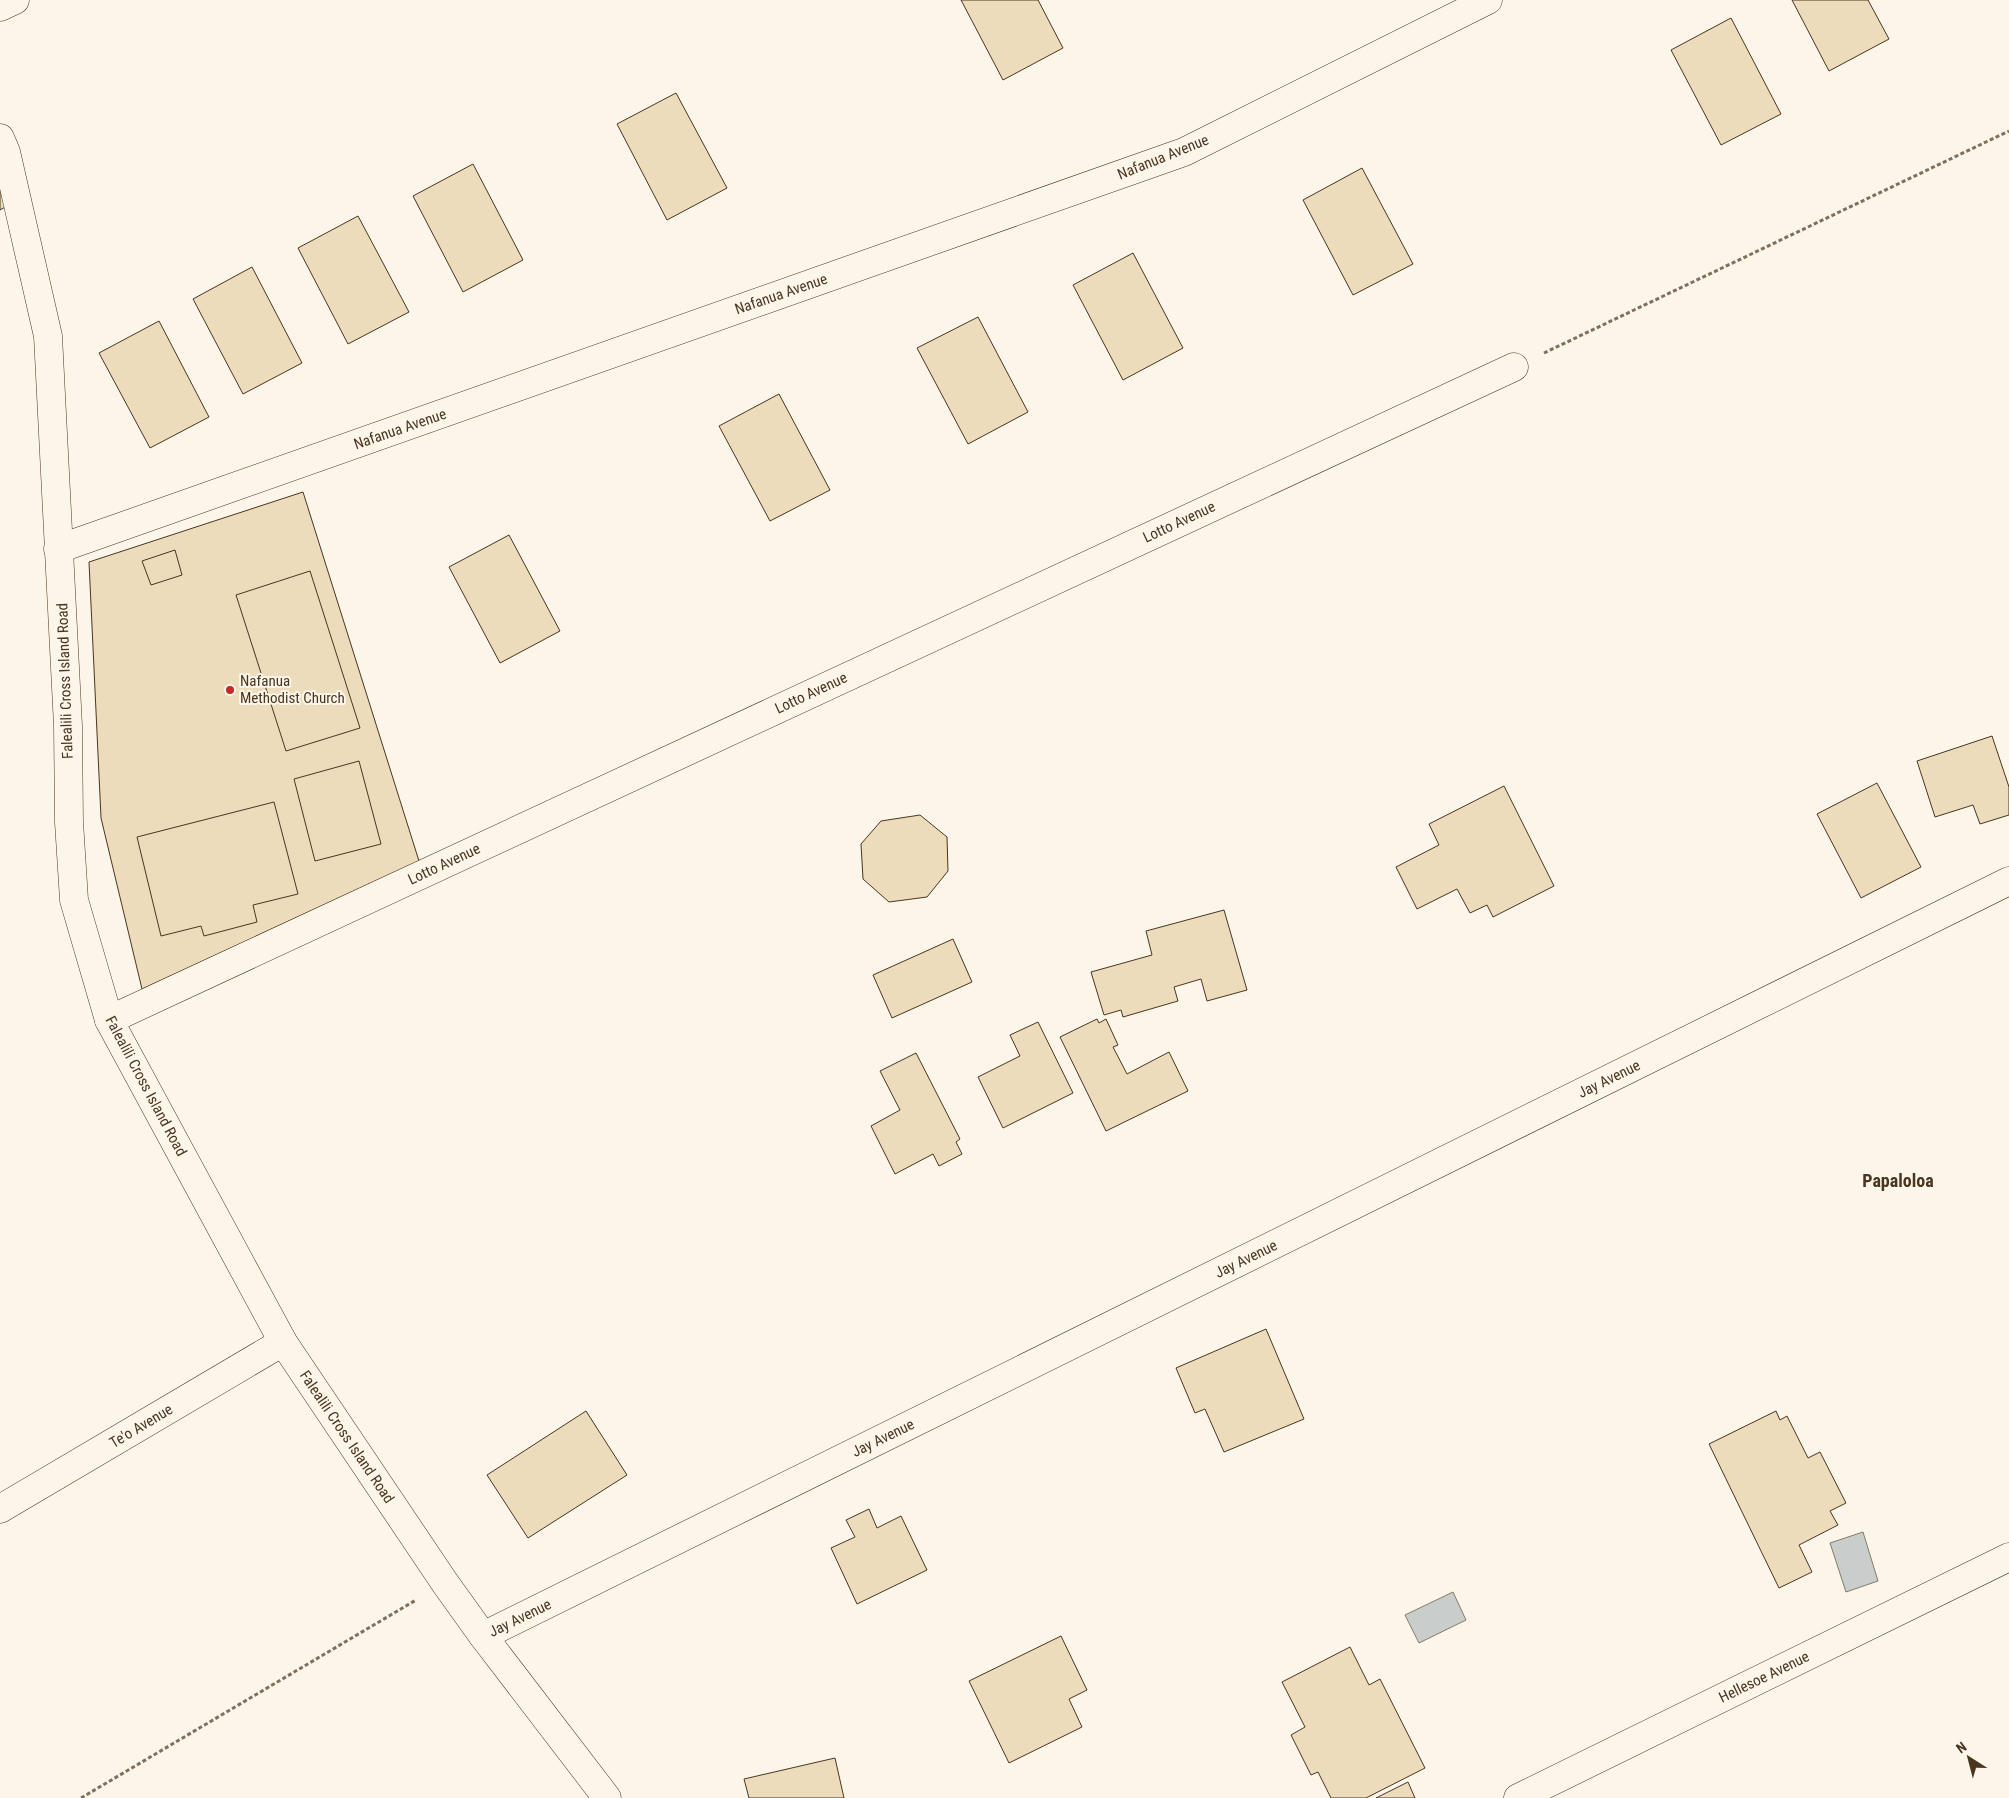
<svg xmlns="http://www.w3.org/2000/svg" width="2009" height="1798" viewBox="0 0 2009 1798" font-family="'Roboto Condensed',sans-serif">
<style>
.water{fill:#c9cecd;stroke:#887966}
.building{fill:#ecdcbc;stroke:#4a3520}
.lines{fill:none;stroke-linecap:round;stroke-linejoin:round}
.street-casing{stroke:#4a3520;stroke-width:29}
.primary-casing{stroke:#4a3520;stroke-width:29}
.path{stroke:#7f6f5c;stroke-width:3;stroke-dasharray:4 2.5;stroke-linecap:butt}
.street{stroke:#fbf6e9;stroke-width:28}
.primary{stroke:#fbf6e9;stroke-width:28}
.poi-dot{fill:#c62828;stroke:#fbf6e9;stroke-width:2}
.labels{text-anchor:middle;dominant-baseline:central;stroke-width:4;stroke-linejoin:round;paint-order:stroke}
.street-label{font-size:15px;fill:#4a3520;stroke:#fbf6e9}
.poi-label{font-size:15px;fill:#4a3520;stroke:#fbf6e9;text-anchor:start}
.quarter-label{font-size:18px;font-weight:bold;fill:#4a3520;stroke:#fbf6e9}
</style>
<rect width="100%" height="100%" fill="#fbf6e9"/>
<path class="water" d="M1863,1532L1878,1581L1846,1592L1830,1543Z
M1453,1592L1466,1620L1419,1643L1405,1615Z"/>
<path class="building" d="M961,0H1038L1063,48L1003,80Z
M1792,0H1868L1889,39L1829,71Z
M1731,18L1781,114L1721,145L1671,50Z
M676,93L727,188L667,220L617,124Z
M473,164L523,260L463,292L413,196Z
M1362,168L1413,264L1353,295L1303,200Z
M0,189L7,206L0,210Z
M358,216L409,312L348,344L298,248Z
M1133,253L1183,348L1123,380L1073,285Z
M252,267L302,363L243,394L193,299Z
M978,317L1028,412L968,444L917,348Z
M159,321L209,417L150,448L99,353Z
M779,394L830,490L770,521L719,426Z
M303,492L419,861L142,989L101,818L89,562Z
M509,535L560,631L500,663L449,567Z
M175,550L182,575L151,585L142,561Z
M310,571L360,728L286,751L236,595Z
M1992,736L2009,787V815L1980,824L1973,805L1935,817L1917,761Z
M359,761L381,844L315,861L294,779Z
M1877,783L1921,867L1861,898L1817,814Z
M1504,786L1554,886L1493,917L1487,905L1470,913L1457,889L1417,909L1396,867L1439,845L1429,824Z
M274,802L298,894L253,905L257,922L204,936L201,926L161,936L137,837Z
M920,815L947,837L948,871L927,897L889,902L863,879L861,844L881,821Z
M1224,910L1247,990L1207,1001L1201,979L1174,987L1178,1001L1123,1017L1121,1010L1104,1015L1091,972L1152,955L1146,931Z
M953,939L972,982L892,1018L873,975Z
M1097,1019L1099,1023L1106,1019L1118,1045L1113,1047L1127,1074L1169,1052L1188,1091L1106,1131L1060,1037Z
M1038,1022L1073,1093L1003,1128L978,1077L1020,1056L1010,1035Z
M916,1053L960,1139L956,1142L962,1154L939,1166L933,1154L895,1174L871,1126L900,1110L880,1071Z
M1266,1329L1304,1419L1224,1452L1205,1409L1195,1413L1176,1368Z
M586,1411L627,1475L528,1538L487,1475Z
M1776,1411L1780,1420L1787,1416L1808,1458L1820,1452L1846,1503L1830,1511L1838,1525L1799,1545L1812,1572L1779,1588L1709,1444Z
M869,1509L877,1528L901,1516L927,1570L857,1604L831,1548L855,1537L846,1520Z
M1061,1636L1087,1690L1069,1699L1082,1727L1009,1763L969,1681Z
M1350,1647L1369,1685L1380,1679L1425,1768L1366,1798H1331L1318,1772L1311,1775L1291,1735L1305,1727L1282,1682Z
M835,1758L844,1798H749L744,1779Z
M1408,1782L1415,1798H1376Z"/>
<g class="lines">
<defs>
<path id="street" d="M0,7L15,0
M58,549L1184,152L1488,0
M109,1020L1514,367
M0,1509L283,1342
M483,1636L2009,881
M1518,1798L2009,1557"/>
<path id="primary" d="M0,138L6,152L48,336L68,726L69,822L74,900L109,1020L283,1342L445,1583L483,1636L607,1798"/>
</defs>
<use href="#street" class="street-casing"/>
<use href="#primary" class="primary-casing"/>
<path class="path" d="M1544,353L2009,131
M81,1798L416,1600"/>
<use href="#street" class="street"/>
<use href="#primary" class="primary"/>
</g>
<circle class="poi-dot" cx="230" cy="690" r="5"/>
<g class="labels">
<g class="street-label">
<text transform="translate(1163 157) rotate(-22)">Nafanua Avenue</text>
<text transform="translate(781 294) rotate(-19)">Nafanua Avenue</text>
<text transform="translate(400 429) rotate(-19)">Nafanua Avenue</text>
<text transform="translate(1179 522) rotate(-25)">Lotto Avenue</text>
<text transform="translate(65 681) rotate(-92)">Falealili Cross Island Road</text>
<text transform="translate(811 693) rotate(-25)">Lotto Avenue</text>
<text transform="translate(444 864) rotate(-25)">Lotto Avenue</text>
<text transform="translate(1609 1079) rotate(-26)">Jay Avenue</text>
<text transform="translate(146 1086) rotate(62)">Falealili Cross Island Road</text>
<text transform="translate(1246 1259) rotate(-26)">Jay Avenue</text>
<text transform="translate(141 1426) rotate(-31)">Te'o Avenue</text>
<text transform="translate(347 1437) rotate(56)">Falealili Cross Island Road</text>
<text transform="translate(883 1438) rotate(-26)">Jay Avenue</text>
<text transform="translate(520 1618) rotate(-26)">Jay Avenue</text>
<text transform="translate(1764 1677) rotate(-26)">Hellesoe Avenue</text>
</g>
<g class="poi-label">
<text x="240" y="681">Nafanua<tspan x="240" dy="17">Methodist Church</tspan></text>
</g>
<g class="quarter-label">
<text x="1898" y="1180">Papaloloa</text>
</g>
</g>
<g transform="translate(1969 1758) rotate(324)" stroke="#fbf6e9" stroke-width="4" paint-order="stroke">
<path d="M0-4L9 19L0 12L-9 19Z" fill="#4a3520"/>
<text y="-8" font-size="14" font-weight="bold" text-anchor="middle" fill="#4a3520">N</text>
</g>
</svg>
